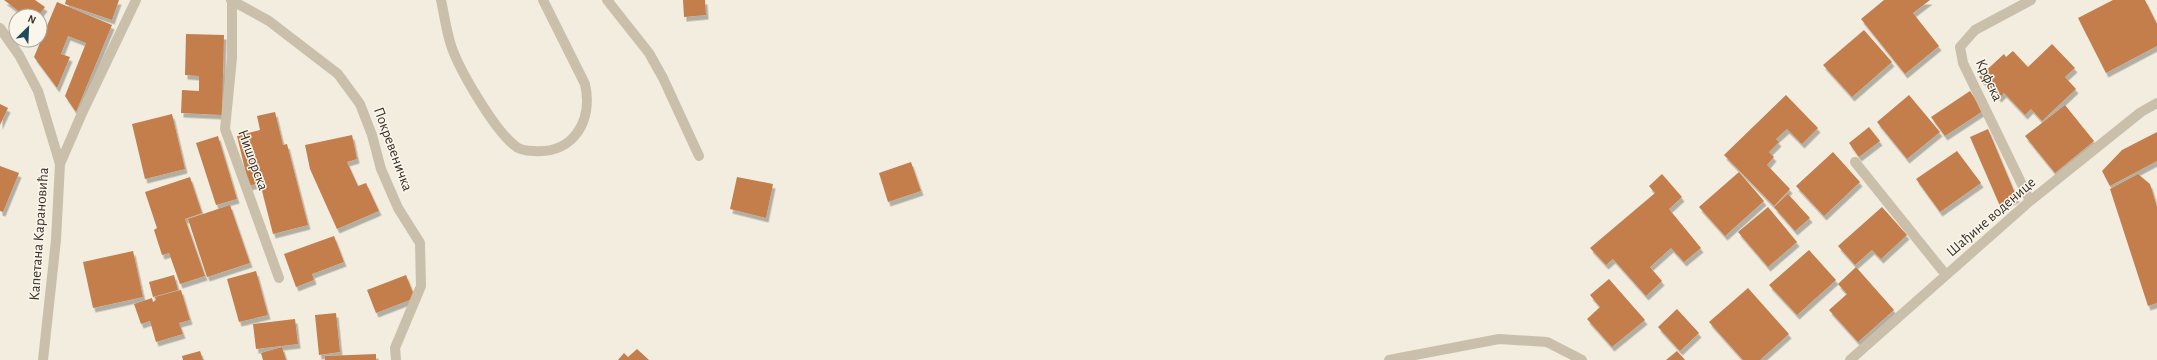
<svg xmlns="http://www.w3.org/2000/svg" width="2157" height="360" viewBox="0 0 2157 360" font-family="'Alegreya Sans',sans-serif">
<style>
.building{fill:#c37e4c;filter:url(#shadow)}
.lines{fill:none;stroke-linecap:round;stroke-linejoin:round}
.lane{stroke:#cabfab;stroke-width:10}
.street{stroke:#cabfab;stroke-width:10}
.labels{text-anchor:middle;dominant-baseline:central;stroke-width:3;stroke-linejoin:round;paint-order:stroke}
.street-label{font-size:15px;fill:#38312a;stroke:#faf6eb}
</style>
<defs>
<filter id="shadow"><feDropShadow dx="2.5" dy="4.5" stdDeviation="0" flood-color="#0004"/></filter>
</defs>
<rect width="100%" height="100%" fill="#f2eddf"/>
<path class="building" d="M4,0H35L45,7L38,16H25Z
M66,0H119L112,20L65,4Z
M683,0H705L706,15L684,17Z
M1884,0H1930L1913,13L1939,46L1905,74L1861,19Z
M2113,0H2145L2157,24V46L2106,73L2078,18Z
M57,2L112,25L76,112L65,96L86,43L68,36L61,54L70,57L57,88L34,57Z
M1864,30L1892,62L1852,97L1823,65Z
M186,34L224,35L222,115L181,113L182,90L199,91V76L185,75Z
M2052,44L2075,68L2065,77L2076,89L2042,121L2031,109L2025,115L2004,93L1999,98L1979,77L2004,54L2006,57L2013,51L2028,67Z
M1970,91L1983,111L1945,136L1931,117Z
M1786,95L1818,128L1802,144L1787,129L1776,139L1779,142L1769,152L1774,157L1767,165L1790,189L1774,206L1724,155Z
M1909,95L1940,132L1907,159L1877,122Z
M0,104L8,108L0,125Z
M2065,105L2094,141L2055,173L2025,136Z
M275,112L283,145L287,144L308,225L273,234L260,183L249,186L237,136L260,130L257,116Z
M172,114L185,169L145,179L132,124Z
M1869,127L1880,141L1859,157L1849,143Z
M1988,129L2017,198L2000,206L1970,137Z
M2157,132V161L2110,186L2102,171L2122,150Z
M352,135L357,159L347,162L358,186L366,183L379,211L337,229L310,169L305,145Z
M218,136L237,199L216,205L196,143Z
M1957,151L1981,183L1940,212L1916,179Z
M1833,152L1860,182L1824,216L1796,186Z
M911,162L921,191L888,202L879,173Z
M0,166L19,173L3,212L0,211Z
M1739,172L1764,201L1725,236L1699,207Z
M1662,174L1682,197L1669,209L1701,248L1684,262L1671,248L1650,267L1662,281L1646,296L1613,259L1606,265L1590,248L1655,193L1649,186Z
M2138,174L2150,184L2157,207V303L2148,306L2110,189Z
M190,177L202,213L185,219L205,276L180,284L169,253L162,255L154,230L157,228L145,192Z
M737,177L773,184L766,218L730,209Z
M1788,194L1810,218L1795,231L1774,207Z
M230,205L250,263L207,277L188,219Z
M1768,207L1797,242L1768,267L1738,232Z
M1882,207L1907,235L1881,259L1872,250L1855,265L1838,246Z
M334,236L344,262L312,274L314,280L296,287L284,254Z
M1809,250L1836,280L1797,315L1769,285Z
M133,251L143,297L93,308L83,262Z
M1856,267L1894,310L1858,342L1829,310L1847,294L1838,284Z
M256,271L268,315L239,322L227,279Z
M174,275L178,290L153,297L149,282Z
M406,275L415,298L376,313L367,290Z
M1609,279L1645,320L1612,347L1587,319L1600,307L1590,295Z
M1748,288L1789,334L1760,360H1743L1709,322Z
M181,290L190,320L179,323L183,334L156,342L150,321L141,324L134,304L152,298L153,302L156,300L155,297Z
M1677,309L1699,333L1680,351L1658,327Z
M336,313L340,352L319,355L315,315Z
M295,319L298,344L256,349L253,324Z
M282,347L286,360H263L261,353Z
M637,349L649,360H618L624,353L628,357Z
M200,351L203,360H183L182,356Z
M1677,351L1685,360H1666Z
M376,354V360H325V356Z"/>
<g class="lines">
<path class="lane" d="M607,0L649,53L663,78L699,156"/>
<path class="street" d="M231,0L269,21L338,74L360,104L372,135L381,169L398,208L420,243L421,286L395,348L396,360
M232,0V58L225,129L279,278
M441,0C444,14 446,28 450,42C457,67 494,129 514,145C519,150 528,151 534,151C575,154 593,119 585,84L543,0
M0,28L19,55L38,91L60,164L56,240L43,360
M1855,162L1946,275
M60,164L83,111L136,0
M2030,201L1963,63L1960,47L1975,30L2031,0
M1389,360L1499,339L1547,342L1582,360
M1850,360L2030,201L2141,112L2157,103"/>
</g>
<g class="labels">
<g class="street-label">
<text transform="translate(1989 80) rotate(65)">Крфска</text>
<text transform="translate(393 149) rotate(70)">Покревеничка</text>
<text transform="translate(253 160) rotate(70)">Нишорска</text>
<text transform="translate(1991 217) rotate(-41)">Шађине воденице</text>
<text transform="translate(39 234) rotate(-86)">Капетана Карановића</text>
</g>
</g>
<g transform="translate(28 28) rotate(24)"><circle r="19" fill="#faf6eb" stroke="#aca79e"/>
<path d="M0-3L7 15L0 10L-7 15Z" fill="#204b59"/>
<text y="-6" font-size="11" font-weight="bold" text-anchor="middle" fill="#38312a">N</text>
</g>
</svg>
